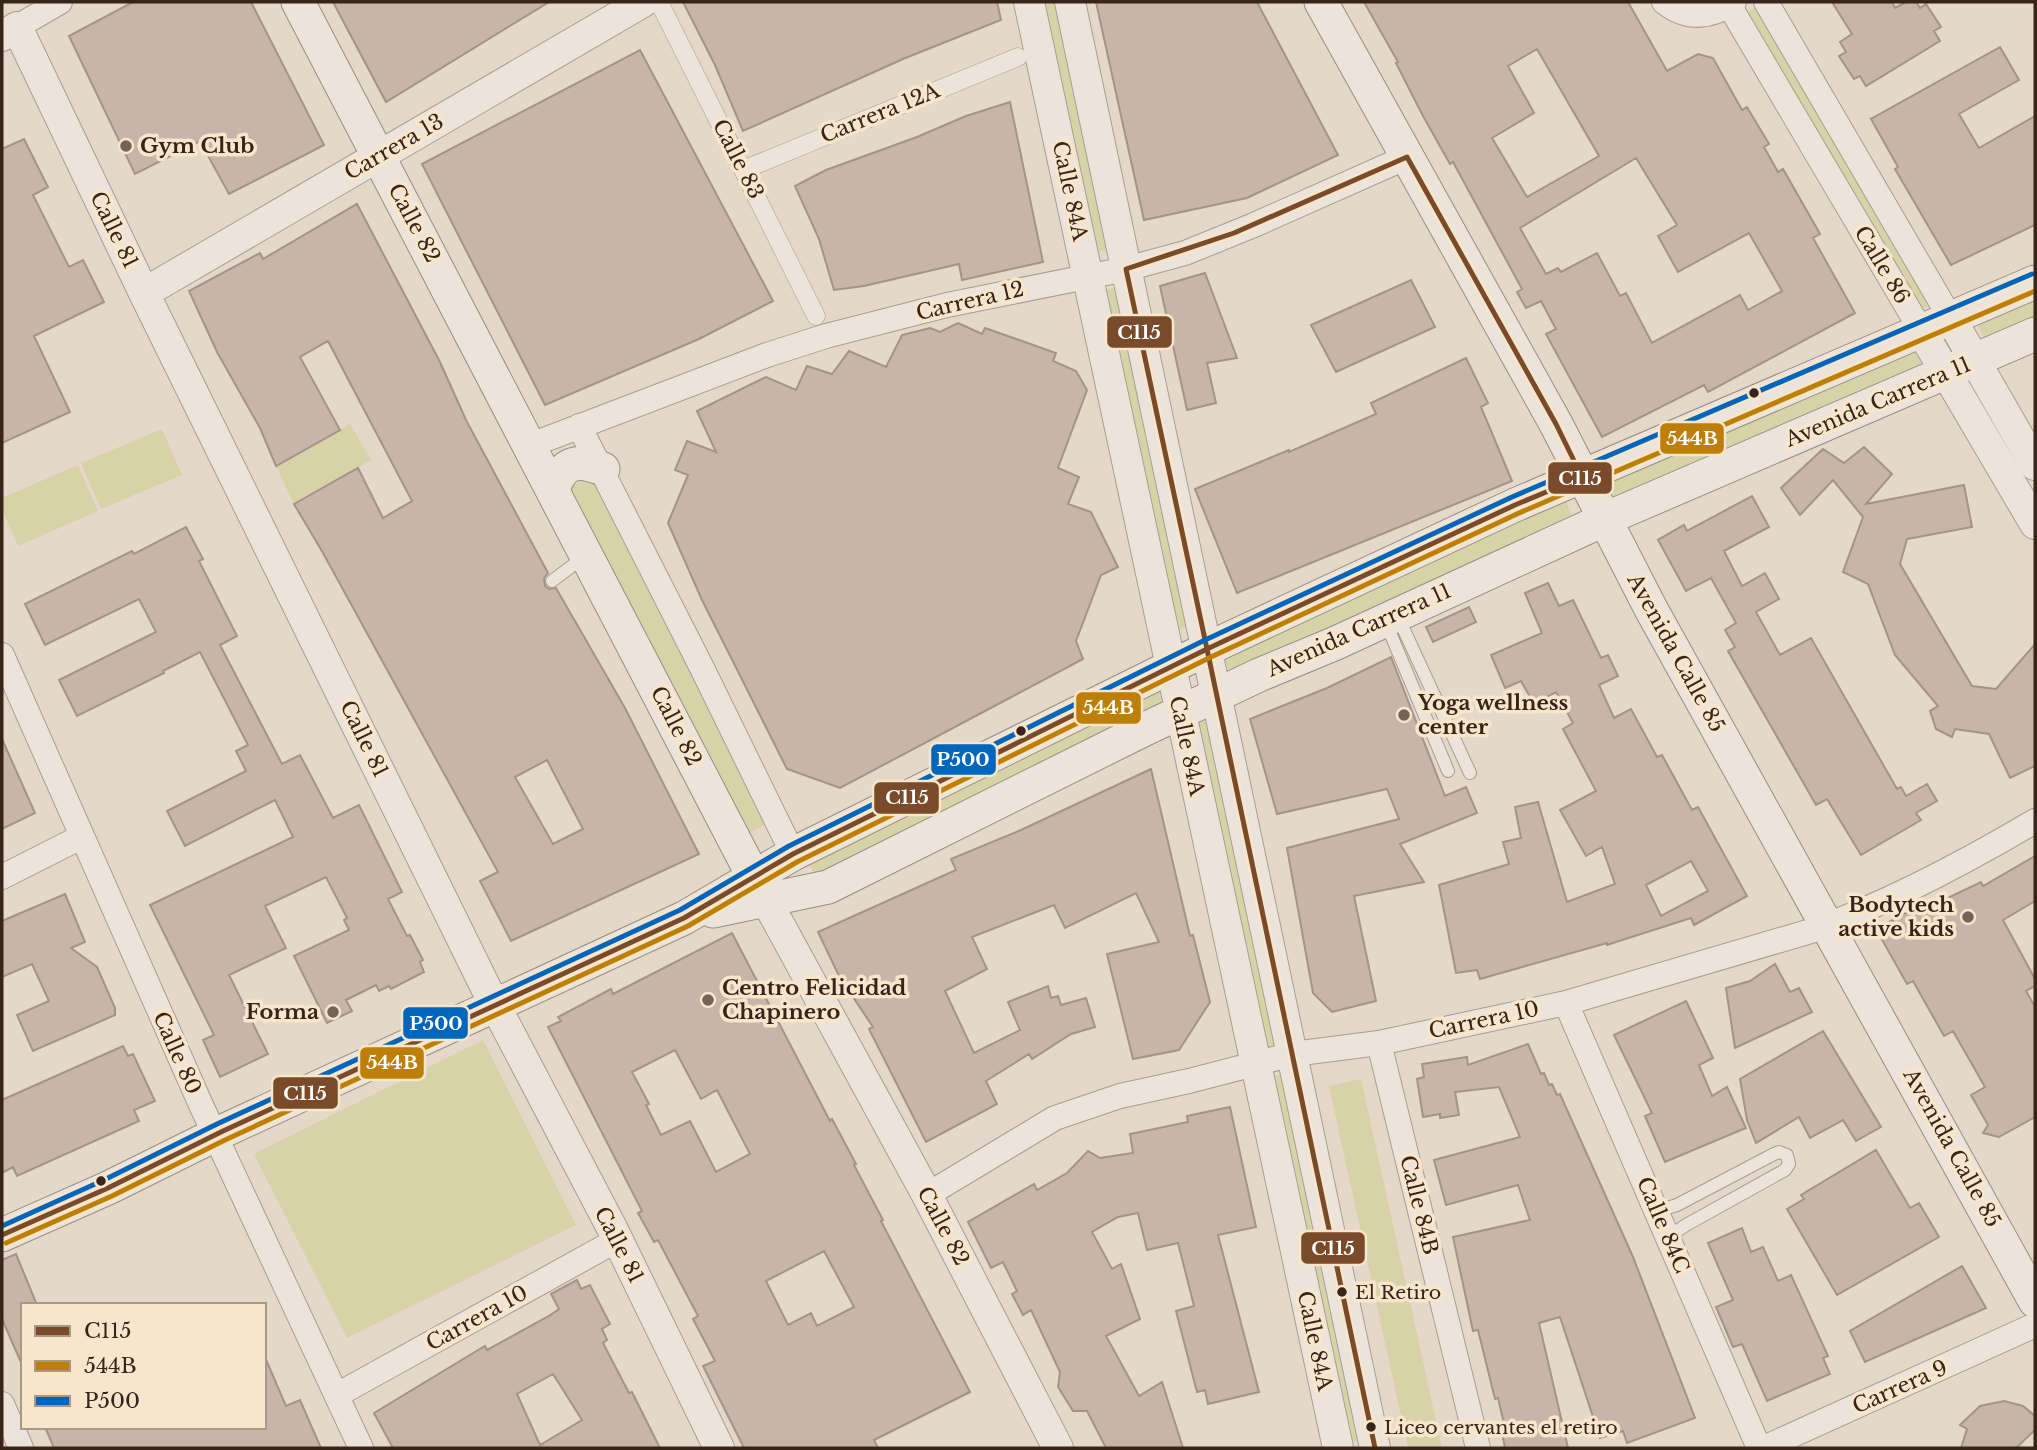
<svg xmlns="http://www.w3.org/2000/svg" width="2037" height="1450" viewBox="0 0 2037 1450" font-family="'Libre Baskerville',serif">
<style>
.green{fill:#d8d2a9}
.building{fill:#c8b5a9;stroke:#a49388;stroke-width:2;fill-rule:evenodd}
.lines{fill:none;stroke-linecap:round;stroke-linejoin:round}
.service-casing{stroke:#a89d92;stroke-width:14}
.pedestrian-casing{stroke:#a89d92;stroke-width:19}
.minor-casing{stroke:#a89d92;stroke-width:26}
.tertiary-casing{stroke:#a89d92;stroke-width:32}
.secondary-casing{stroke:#988d82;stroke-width:35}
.service{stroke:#ece4da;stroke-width:12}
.pedestrian{stroke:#ece4da;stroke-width:18}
.minor{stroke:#ece4da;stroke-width:24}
.tertiary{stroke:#ece4da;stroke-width:30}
.secondary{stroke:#ece4da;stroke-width:33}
.bus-1-casing{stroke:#f7e5cc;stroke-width:10}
.bus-2-casing{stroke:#f7e5cc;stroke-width:10}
.bus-3-casing{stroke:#f7e5cc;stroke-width:10}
.bus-1{stroke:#7a4b2a;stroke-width:5}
.bus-2{stroke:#bd7f08;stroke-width:5}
.bus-3{stroke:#0065bd;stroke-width:5}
.poi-dot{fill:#746357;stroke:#f7e5cc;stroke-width:2.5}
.bus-dot{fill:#37241a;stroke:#f7e5cc;stroke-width:2.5}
.labels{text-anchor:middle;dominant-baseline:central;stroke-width:7;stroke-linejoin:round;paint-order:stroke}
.bus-label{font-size:19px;fill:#37241a;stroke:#f7e5cc;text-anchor:start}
.street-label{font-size:21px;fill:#37241a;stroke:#f7e5cc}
.poi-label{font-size:21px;font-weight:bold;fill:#37241a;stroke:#f7e5cc;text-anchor:start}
.line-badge{stroke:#f7e5cc;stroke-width:2.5}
.badge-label{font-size:19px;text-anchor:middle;font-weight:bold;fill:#fff}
</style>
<rect width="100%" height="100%" fill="#e4d8c8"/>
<path class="green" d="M1040,2H1062L1114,248L1093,253Z
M1757,7L1931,305L1919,311L1746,13Z
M1120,287L1193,626L1172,631L1100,291Z
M2035,293V316L1984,339L1976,320Z
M1912,343L1922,365L1611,498L1601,476Z
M350,424L371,460L294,504L276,466Z
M162,429L182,475L101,509L81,463Z
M78,465L98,511L18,546L2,509V498Z
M595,474L772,821L742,837L564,490Z
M1562,493L1572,515L1230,673L1220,652Z
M1163,679L1168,703L815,876L805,855Z
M1209,720L1278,1046L1260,1050L1191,724Z
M483,1040L576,1225L347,1338L254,1154Z
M1284,1074L1365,1439L1346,1443L1266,1078Z
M1361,1079L1442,1448H1408L1329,1086Z"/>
<path class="building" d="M133,2H251L324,145L229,194L200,141L135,174L69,36Z
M333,2H549L386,102Z
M683,2H997L1001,20L903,59L743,131L715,65Z
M1096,2H1257L1338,155L1247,198L1144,220Z
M1364,2H1628L1667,71L1698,54L1713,58L1742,110L1747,107L1769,144L1764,147L1778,172L1783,169L1820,234L1813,238L1855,313L1708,392L1704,385L1602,437L1546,334L1556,329L1541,301L1526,308L1517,292L1522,289L1453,162L1450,164L1423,116L1396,63L1398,62ZM1537,49L1599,156L1527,197L1492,138L1534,113L1508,66ZM1636,158L1677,225L1658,236L1678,272L1749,233L1782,291L1748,310L1740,295L1652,343L1626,293L1620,296L1597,253L1561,272L1558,268L1546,274L1520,228Z
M1832,2H1892L1895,8L1906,2H1916L1920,8L1926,4L1941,27L1934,31L1940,41L1866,86L1860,76L1854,79L1839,56L1846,52L1840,42L1852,34Z
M2000,47L2019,80L1959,114L1979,148L2035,116V225L1951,265L1895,169L1898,167L1871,119Z
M640,50L773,301L699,339L545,405L422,164Z
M1010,102L1043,262L962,280L959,264L864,286L834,290L819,239L795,186L826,170L917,137L966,116Z
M24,139L48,187L33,195L69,267L83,260L104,302L34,336L70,412L2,443V149Z
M357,204L440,362L466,420L548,573L544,578L545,586L549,589L556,588L625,708L699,854L511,941L480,881L498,872L323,553L294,504L358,468L383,518L412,501L328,341L300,357L340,430L276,466L260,428L217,352L189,291L260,253L263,259ZM547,760L583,829L553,844L515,777Z
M1205,273L1237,358L1207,363L1216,403L1187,410L1160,286Z
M1411,280L1435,327L1336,372L1311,325Z
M958,323L982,334L985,328L1056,353L1053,361L1076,371L1087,390L1058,468L1079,477L1068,504L1091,512L1118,567L1101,575L1089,607L1076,641L1083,659L840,788L787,769L702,600L668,523L688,475L675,470L687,441L716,452L697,411L766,377L796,390L807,366L832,374L849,351L886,367L902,335L930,328L940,332Z
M1466,358L1488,403L1481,407L1512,481L1237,593L1195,489L1289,450V452L1376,414L1371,403Z
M1864,447L1892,474L1866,504L1964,485L1972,527L1907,539L1900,564L1972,686L1996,689L2035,644V766L2010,778L1989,734L1955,729L1952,737L1936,729L1930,711L1938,706L1895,655L1868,584L1843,572L1863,517L1833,480L1800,515L1781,488L1823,449L1844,463Z
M1752,496L1769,527L1724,551L1742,586L1765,573L1779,599L1756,612L1780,655L1811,638L1897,789L1901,787L1906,796L1927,784L1937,801L1916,813L1921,820L1861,855L1827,799L1816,805L1728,651L1735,647L1725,630L1736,623L1711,578L1686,591L1658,540L1684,525L1687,531Z
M186,527L203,559L199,561L237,636L220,645L282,764L300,755L333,818L359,805L402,892L388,899L407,936L410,935L423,960L420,962L424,972L391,989L389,986L379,991L376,985L346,1000L352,1011L327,1023L294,956L349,930L344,920L347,918L326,877L265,906L286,948L229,975L268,1054L220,1077L203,1040L214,1035L150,905L293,837L275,800L185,846L167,811L246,771L236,751L248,745L200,652L163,671L164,673L77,716L59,680L156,632L139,599L45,645L25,604L132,551L134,554Z
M1548,583L1559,606L1573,600L1601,658L1608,655L1618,676L1599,685L1614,718L1631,709L1657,757L1662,755L1692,810L1698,807L1747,896L1694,925L1691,918L1607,945V943L1480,979L1477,970L1456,973L1439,885L1509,864L1503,842L1521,838L1515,807L1538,802L1567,902L1615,884L1602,847L1586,856L1560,810L1596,791L1563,729L1573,723L1556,692L1534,704L1521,681L1505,688L1491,655L1542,633L1525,593ZM1691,861L1708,891L1661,916L1646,885Z
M1469,607L1476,622L1433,642L1426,627Z
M1391,657L1445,796L1466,787L1477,813L1400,844L1424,882L1354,896L1376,1001L1332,1012L1313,993L1287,848L1399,819L1387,789L1277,814L1250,719L1327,688Z
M2,739L35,813L2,829Z
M1151,769L1190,936L1193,935L1210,1002L1179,1050L1133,1059L1107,954L1159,942L1136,893L1065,928L1054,905L972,937L987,969L945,991L974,1053L1020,1030L1008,1002L1048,986L1051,998L1058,996L1061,1005L1086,998L1095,1027L1071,1034L1032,1059L1029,1054L986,1081L997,1104L926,1142L869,1029L873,1027L839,976L818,932L956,870L951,859L1021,830Z
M2035,856V901L2003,920L2035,979V986L2026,991L2035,1007V1117L1999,1137L1983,1133L1988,1125L1971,1095L1985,1087L1953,1031L1944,1036L1913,981L1907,984L1876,929L1926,902L1929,907L1981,882L1983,886Z
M65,894L85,942L71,948L97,967L115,1008V1015L33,1051L17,1015L49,1001L32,964L2,977V921Z
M732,933L830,1121L832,1119L856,1164L854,1165L883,1220L881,1221L970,1392L874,1440L878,1448H744L703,1366L715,1361L693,1319L698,1316L658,1240L654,1242L638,1213L642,1211L548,1027L561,1021L558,1017L611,989L613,994ZM675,1050L701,1099L717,1090L750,1154L716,1172L690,1121L661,1135L646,1105L649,1104L632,1072ZM824,1251L854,1307L817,1326L811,1313L788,1325L766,1281Z
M1775,964L1790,992L1799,988L1812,1012L1735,1048L1726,988L1750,981Z
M1686,1001L1713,1058L1699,1065L1712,1096L1727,1087L1746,1128L1665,1162L1645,1116L1652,1113L1614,1035Z
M1823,1031L1881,1127L1856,1141L1843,1120L1810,1138L1799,1117L1756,1143L1747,1120L1740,1079Z
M1528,1044L1541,1074L1544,1073L1549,1085L1552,1084L1557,1095L1560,1094L1633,1257L1695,1418L1627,1443L1623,1431L1600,1438L1560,1317L1539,1323L1568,1448H1505L1502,1433L1506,1432L1498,1398L1495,1399L1478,1330L1473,1331L1453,1237L1530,1220L1518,1185L1446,1205L1434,1160L1520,1137L1499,1087L1455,1092L1459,1115L1440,1118V1114L1423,1117L1417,1079L1424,1077L1422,1064L1467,1057L1468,1065Z
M123,1046L128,1056L133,1054L155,1101L134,1110L139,1121L17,1176L13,1167L2,1173V1100Z
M1230,1107L1256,1227L1218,1235L1259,1392L1208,1404L1205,1390L1197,1392L1176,1311L1194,1306L1178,1243L1147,1250L1138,1213L1118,1217L1092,1232L1112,1269L1121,1264L1140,1319L1106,1336L1139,1396L1162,1382L1183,1448H1106L1087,1411H1073L1058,1387L1060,1372L1031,1310L1023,1315L1012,1294L1017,1291L1003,1262L991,1268L968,1222L1034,1184L1037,1190L1067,1173L1088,1151L1100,1158L1133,1153L1130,1134L1188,1122L1187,1116Z
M1876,1150L1910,1208L1919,1203L1939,1237L1837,1295L1787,1209L1804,1199L1801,1195Z
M1742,1228L1751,1252L1763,1247L1778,1281L1791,1275L1828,1356L1823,1358L1830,1374L1767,1401L1742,1344L1733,1347L1716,1307L1733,1300L1708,1243Z
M16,1254L37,1305H23V1367L2,1319V1260Z
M1962,1266L1986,1308L1865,1362L1850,1331Z
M577,1280L581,1289L590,1285L610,1324L602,1329L607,1340L603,1343L629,1393L632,1392L660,1448H393L374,1413L485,1346L487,1350L549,1316L559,1309L551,1294ZM553,1374L582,1420L540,1445L517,1394Z
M264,1355L286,1406L300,1400L321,1448H54L45,1427H264Z
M2004,1401L2023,1406L2035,1416V1430L2016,1448H1961L1967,1429L1960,1425L1980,1406Z"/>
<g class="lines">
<defs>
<path id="service" d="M552,581L584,557
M1398,617L1470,773
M1386,623L1448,771
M1657,1211L1677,1205L1774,1154L1779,1152L1787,1155L1789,1164L1785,1170L1686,1225L1668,1237"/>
<path id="pedestrian" d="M659,2L816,316
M743,170L1018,57"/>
<path id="minor" d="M1664,2C1687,20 1710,18 1734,2
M1766,2L1951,319
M1729,5L1922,332
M17,27L60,2
M579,426L703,670L793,854
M531,445L767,355L826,336L947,305L1126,269L1185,253L1254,225L1407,157
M2,655L201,1105L361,1448
M2,877L81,837
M1566,1003L1759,1448
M1379,1043L1478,1448
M927,1195L1055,1118L1120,1096L1189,1081L1293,1054L1379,1043L1566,1003L1811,931C1889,903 1964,863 2035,821
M337,1395L617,1240
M2,1404L21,1448
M1764,1448L2035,1325"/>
<path id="tertiary" d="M1029,2L1338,1448
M1070,2L1375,1448
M2,36L17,27L144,293L487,990L613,1230L719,1448
M144,293L643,2
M1951,319L2035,465
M1922,332L2035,524
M766,900L927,1195L1058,1448"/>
<path id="secondary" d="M298,2L763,895
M1321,2L1556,424L1651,609L2035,1301
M553,489C564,461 576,459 603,469
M713,911L828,887L1143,730L1259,675L1336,643L1612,516L2035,334
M2,1235L108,1188L221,1132L684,918L793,854L1207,649L1515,505L2035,282"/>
</defs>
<use href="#service" class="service-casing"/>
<use href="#pedestrian" class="pedestrian-casing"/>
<use href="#minor" class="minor-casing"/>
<use href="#tertiary" class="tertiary-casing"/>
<use href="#secondary" class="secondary-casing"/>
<use href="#service" class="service"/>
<use href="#pedestrian" class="pedestrian"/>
<use href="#minor" class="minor"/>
<use href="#tertiary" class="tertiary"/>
<use href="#secondary" class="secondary"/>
<defs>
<path id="bus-1" d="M1407,157L1556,424L1582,477L1515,505L1207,649L1126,269L1234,233Z
M1207,649L1375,1448
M2,1235L108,1188L221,1132L684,918L793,854L1207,649"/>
<path id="bus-2" d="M6,1243L112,1196L225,1140L688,926L797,862L1211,657L1519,513L2035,291"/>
<path id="bus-3" d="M2,1226L104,1180L217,1124L680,910L789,846L1203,641L1512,497L2032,274"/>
</defs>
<use href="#bus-1" class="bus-1-casing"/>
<use href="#bus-2" class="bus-2-casing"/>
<use href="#bus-3" class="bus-3-casing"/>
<use href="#bus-1" class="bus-1"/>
<use href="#bus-2" class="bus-2"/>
<use href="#bus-3" class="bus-3"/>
</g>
<g class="poi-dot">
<circle cx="126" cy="146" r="7"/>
<circle cx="1404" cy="715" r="7"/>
<circle cx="1968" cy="917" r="7"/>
<circle cx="708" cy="1000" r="7"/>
<circle cx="333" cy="1012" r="7"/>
</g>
<g class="bus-dot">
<circle cx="1754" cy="393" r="6"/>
<circle cx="1021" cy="731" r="6"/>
<circle cx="101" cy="1181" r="6"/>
<circle cx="1342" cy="1292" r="6"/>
<circle cx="1371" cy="1427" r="6"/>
</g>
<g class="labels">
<g class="bus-label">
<text x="1355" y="1292">El Retiro</text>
<text x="1384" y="1427">Liceo cervantes el retiro</text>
</g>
<g class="street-label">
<text transform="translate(880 113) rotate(-22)">Carrera 12A</text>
<text transform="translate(394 147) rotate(-30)">Carrera 13</text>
<text transform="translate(738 159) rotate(63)">Calle 83</text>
<text transform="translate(1070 191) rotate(78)">Calle 84A</text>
<text transform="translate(414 223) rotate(62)">Calle 82</text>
<text transform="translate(114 230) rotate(64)">Calle 81</text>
<text transform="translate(1882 265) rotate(59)">Calle 86</text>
<text transform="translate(970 301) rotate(-13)">Carrera 12</text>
<text transform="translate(1878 402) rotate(-23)">Avenida Carrera 11</text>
<text transform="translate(1359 630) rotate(-24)">Avenida Carrera 11</text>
<text transform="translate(1676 653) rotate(61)">Avenida Calle 85</text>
<text transform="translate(676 726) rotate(63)">Calle 82</text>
<text transform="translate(364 739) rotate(64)">Calle 81</text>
<text transform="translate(1187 746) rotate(78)">Calle 84A</text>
<text transform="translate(1484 1020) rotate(-12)">Carrera 10</text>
<text transform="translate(177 1053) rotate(66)">Calle 80</text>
<text transform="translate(1952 1148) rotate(61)">Avenida Calle 85</text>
<text transform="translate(1419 1205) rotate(76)">Calle 84B</text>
<text transform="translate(1663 1225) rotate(67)">Calle 84C</text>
<text transform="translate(943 1226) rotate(62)">Calle 82</text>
<text transform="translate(619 1245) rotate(63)">Calle 81</text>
<text transform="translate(477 1318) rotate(-29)">Carrera 10</text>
<text transform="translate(1315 1341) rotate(78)">Calle 84A</text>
<text transform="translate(1900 1387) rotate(-24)">Carrera 9</text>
</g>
<g class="poi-label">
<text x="140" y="146">Gym Club</text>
<text x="1418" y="703">Yoga wellness<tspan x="1418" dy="24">center</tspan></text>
<text x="1954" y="905" text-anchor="end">Bodytech<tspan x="1954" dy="24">active kids</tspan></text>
<text x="722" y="988">Centro Felicidad<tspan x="722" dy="24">Chapinero</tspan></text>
<text x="319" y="1012" text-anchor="end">Forma</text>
</g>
</g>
<g class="line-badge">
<rect x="1106" y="315" width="67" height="34" rx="7" fill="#7a4b2a"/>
<rect x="1659" y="422" width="66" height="33" rx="7" fill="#bd7f08"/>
<rect x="1547" y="461" width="66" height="34" rx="7" fill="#7a4b2a"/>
<rect x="1075" y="691" width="67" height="34" rx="7" fill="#bd7f08"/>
<rect x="930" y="743" width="67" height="33" rx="7" fill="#0065bd"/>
<rect x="873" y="781" width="67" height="34" rx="7" fill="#7a4b2a"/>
<rect x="402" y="1006" width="67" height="34" rx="7" fill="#0065bd"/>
<rect x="359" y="1046" width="66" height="34" rx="7" fill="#bd7f08"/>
<rect x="272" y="1076" width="67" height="34" rx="7" fill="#7a4b2a"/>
<rect x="1300" y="1231" width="66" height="34" rx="7" fill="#7a4b2a"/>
</g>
<g class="badge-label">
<text x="1139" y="339">C115</text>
<text x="1692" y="445">544B</text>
<text x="1580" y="485">C115</text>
<text x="1108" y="714">544B</text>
<text x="963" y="766">P500</text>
<text x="907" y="804">C115</text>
<text x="436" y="1030">P500</text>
<text x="392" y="1069">544B</text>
<text x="305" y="1100">C115</text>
<text x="1333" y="1255">C115</text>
</g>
<rect width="2037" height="1450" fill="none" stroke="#37241a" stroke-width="7"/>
<rect x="21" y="1303" width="245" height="126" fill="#f7e5cc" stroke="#aa9885" stroke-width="2"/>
<rect x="35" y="1326" width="35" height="10" fill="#7a4b2a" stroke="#aa9885" stroke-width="2"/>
<text x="84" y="1338" font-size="21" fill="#37241a">C115</text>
<rect x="35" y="1361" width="35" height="10" fill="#bd7f08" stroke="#aa9885" stroke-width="2"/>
<text x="84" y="1373" font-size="21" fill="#37241a">544B</text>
<rect x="35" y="1396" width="35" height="10" fill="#0065bd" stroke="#aa9885" stroke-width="2"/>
<text x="84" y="1408" font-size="21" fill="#37241a">P500</text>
</svg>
